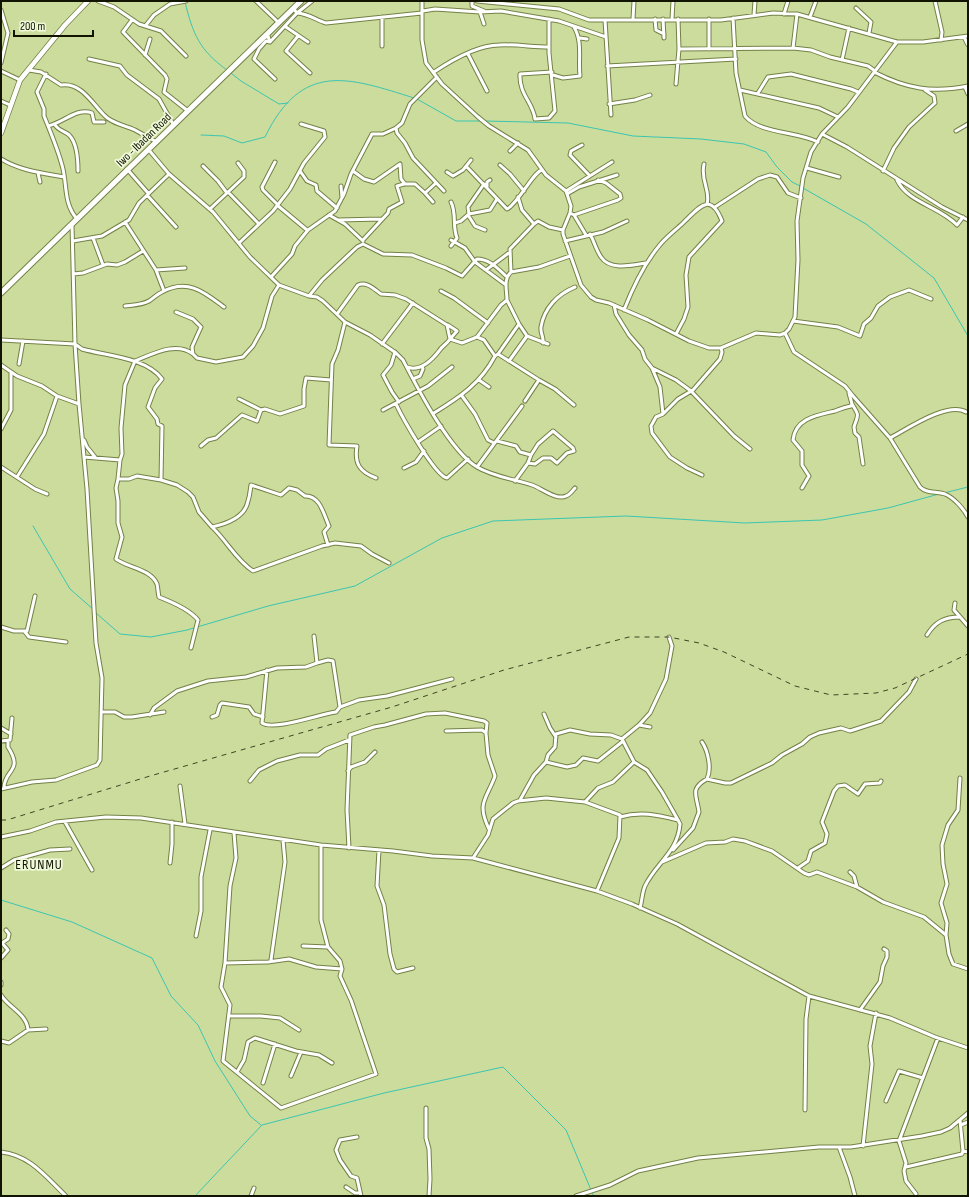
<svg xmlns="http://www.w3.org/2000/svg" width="969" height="1197" viewBox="0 0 969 1197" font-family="'Sofia Sans Condensed',sans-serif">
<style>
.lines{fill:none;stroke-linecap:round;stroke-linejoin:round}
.stream{stroke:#3cc5b0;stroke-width:1}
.street-casing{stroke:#738146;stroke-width:5}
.secondary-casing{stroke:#738146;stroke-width:6}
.primary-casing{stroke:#738146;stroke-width:7}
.street{stroke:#fff;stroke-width:3}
.secondary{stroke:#fff;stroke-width:4.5}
.primary{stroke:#fff;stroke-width:5}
.rail{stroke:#3e4526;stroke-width:1;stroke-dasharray:5 5;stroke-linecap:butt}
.labels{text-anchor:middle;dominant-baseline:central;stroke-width:3.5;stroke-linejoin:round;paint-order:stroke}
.street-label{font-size:12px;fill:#101400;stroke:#f0f9da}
.quarter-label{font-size:14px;letter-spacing:1px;fill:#101400;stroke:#f0f9da}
</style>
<rect width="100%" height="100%" fill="#ccdc9d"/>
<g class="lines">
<path class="stream" d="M185,2C193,34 199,50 227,70
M231,73L241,81L279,104L288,103
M417,99L456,121H480
M485,121L568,123L633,136L701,139L744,144L766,152L777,167L792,182L800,186
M201,135L224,136L242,143L265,137C302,61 348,77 414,98
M803,188L866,224L934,278L968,336
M944,493L968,487
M33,526L70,589L94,610
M96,613L120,634L151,637L187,630L268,606L355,586L442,538L493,521L626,516L745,523L822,520L888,508L939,494
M1,900L72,922L152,958L171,996L198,1025L215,1061L250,1116L261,1125
M592,1193L594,1196
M195,1196L262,1125L384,1093L503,1067L566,1130L591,1190"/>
<defs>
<path id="street" d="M98,1L114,7L139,24L161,31L186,56
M256,1L278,22
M422,1V40L426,63L442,84L478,117L489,126L528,150L546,175L566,191L571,206L570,213L563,230V234L581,285L591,297L596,300L609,303L648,320L689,341L709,348H721L756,333L780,335L785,333L789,329L795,317L798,260L797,221L803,178L811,152L822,134L848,107L897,42
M472,1V6L484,11
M477,1L559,9L589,20H721L773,13L797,14L897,42H923L968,36
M935,1L942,32L941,40
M293,8L297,13C309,14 316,20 326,23L422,13
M856,8L871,22L869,33
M1,10L8,33L1,63
M423,11L435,9L480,12L501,11L559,21L606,37
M480,12L484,24
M784,14L788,1
M754,15L755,1
M382,17V46
M810,17L816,1
M733,18L736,73L745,116C760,134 796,131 818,142
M549,19V53L555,111L549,118L535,119C533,102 519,95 520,74L552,72
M633,19L634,1
M655,19L656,30L664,34
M663,19L664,38
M672,19L673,1
M709,19V49
M132,20L123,32L165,75L167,79L164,92L188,111
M605,20L611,115
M146,25L154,15L170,4L186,1
M286,27L308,42
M298,36L286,51L310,73
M267,37L268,36L270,42L266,41L259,49L254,59L275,79
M964,37L968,45
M580,38L587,39
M270,42L297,13L312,1
M793,48L797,14
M679,49L793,48L811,50L830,57L868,66L875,71
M468,54L487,91
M145,55L150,39
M89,59L120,66L127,75L159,99L173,124
M842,60L849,28
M607,66L736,59
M29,70L41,72L61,85C81,82 92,103 104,115C112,124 125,125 135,130C142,134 149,138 157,142
M1,71L20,80
M434,72C452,60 478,45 499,45C516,44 532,47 549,47
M874,72C907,89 932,93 968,86
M46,74L37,92L44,109V116C51,133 59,152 63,169C67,187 64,204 77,219
M553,75L563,78L580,76C578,60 583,42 574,27
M676,84L679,49L678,19
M965,87L968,94
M740,90L819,108L838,117
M758,93L768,77L791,74L851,89L858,92
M1,101L10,105
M609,104L635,100L650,95
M55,125C60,132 66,131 70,136C77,144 78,161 78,171
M48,126C63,123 77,107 92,113L94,122H104
M396,128L402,123L410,104L437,77
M956,131L968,124
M822,134L847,147L942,207L968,220
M582,145L571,151L570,155L590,176
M148,149L169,174L213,212L250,257L279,285L309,296L317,297L323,301L345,322L370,335L396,353L403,360C418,389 450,451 477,467C494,477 514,479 532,485C541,488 557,501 566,496C570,495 573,490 575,488
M510,151L518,143
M1,159C21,171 42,173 64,177
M275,162L262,187L263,190L277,204
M704,164C700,181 711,190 707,204
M500,165L510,174L524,191
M203,166L218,181L227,193
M466,166L507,209C518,204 533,172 542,170
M807,168L839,177
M127,169L148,193
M300,171L307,181L316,185L317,191L337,208
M353,171L364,179L374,182L400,164L401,179L405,184
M883,171L894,148L909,127L935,103L934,96L925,90
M447,172L453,176L463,170L471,160
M38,173L40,182
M897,180C908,203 939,206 957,225L963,217
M341,186L342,198
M487,188V182L490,180
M566,191L612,162
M228,192L259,224
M425,193L433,202
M567,194L579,187L617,175
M147,195L176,227
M518,197L522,210L534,224
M451,202C457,214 452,226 457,238L451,246
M277,205L307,230
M715,207L758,179L770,175L777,177L788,193L801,198
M210,209L244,177V171L238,163
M570,213L574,215L618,200L621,198L620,194L606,183L598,180
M469,214L490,210L497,199
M329,215L345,224L363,241
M468,215L475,226L485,230
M574,215L586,235
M338,220L382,219
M125,222L156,270L164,291
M455,223L461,221L469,214L468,207L484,184
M590,234C594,241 596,250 601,257C610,271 633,265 646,263
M93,238L103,265
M363,240L388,213L389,209L402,202L397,186L404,184H415L425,193L436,183
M451,240L465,248L475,262L506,285
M73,241L102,236L129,220L139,203L169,174
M565,241L603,232L627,221
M239,243L273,211L290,189L304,163L325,137L324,131L301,124
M156,270L185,268
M486,270L510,252
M511,272L510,249L534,224L538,221L549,227L563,230
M73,274L83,273L107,264L117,265L125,262L143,251
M271,277L292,254L295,246L308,230L335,211L344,194L351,174L372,134H383L396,128L397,133L405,143L413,158L444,191
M441,291L454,298L488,323
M309,296L322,280L357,247L363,244L383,254L412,255L446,268L462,276L477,259C490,259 498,269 507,277
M614,305L616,314L629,335L642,350L645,359L652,368L676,380L691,391L734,436L750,449
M125,306C133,305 142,305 149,301C154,298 157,294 162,292C188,278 204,292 224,307
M624,310C633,287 644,264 659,246C666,237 676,230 684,222C699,208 710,191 722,221L689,257L686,275L688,307L684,319L676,334
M176,312L193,319L201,327L192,347L193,354L197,358L216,362L243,357L253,346L263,328L272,296L279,285
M337,314L358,285C367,281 375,290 381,294L395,295L406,299L447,325L450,339
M793,321L838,327L860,336L864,324L871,318L878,306L890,297L909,290L931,299
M345,322L338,350L332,364L329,445L357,446C354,464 360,472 376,478
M448,325L457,331L450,339
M785,333L794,352L845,386L853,396L890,438L920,487C927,494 936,491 945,494C954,498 963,508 968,517
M527,336L548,344
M477,337L484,340L495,356
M1,340L75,344L82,349C106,356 146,357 162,379L155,388L148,407L157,419L158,424L162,426L161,480
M543,343C544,337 540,333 541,327C544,308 558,294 575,287
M382,344L413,303
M395,352L391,365L383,375L392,392L399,402
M498,354L539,380
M509,361L527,336L519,324
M19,364L23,341
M1,365L17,376L42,386L57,396L79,404
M407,367C420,372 432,360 439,351C442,346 447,344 450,339L462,343L477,337L501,305L507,300C507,291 503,279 511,272L539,267L570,256
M652,368L660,387L663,414
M413,379L420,376L423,369L422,366
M479,380L489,387
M462,396L475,414L488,440L494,443
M239,399L261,410L265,409L280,414L304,406V389L306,378L331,380
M525,401L539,380L555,389L574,405
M396,404C402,417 435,476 447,478L468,459
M852,404C860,417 858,414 854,427L855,433L859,437L863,464
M383,410L428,386L452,367
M434,413C460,397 481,383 495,356L498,354L519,324L507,300
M1,429L11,410V372
M890,438C907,429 948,401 966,412
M84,440L87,447L95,457
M497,441L516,446L520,452L531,455L538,444L553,431L573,448L574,451L567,453L557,463L551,458H543L535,464L528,463
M418,442L441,426
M201,446L208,440L216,438L242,415L257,421L261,410
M84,457L120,460L118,479H129L137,476L161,480L177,485L188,492L193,497L199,512L212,527C226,524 245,518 248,501C250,495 250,491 251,485L281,495L289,488L297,490L305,496C320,495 324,515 329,526L324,532L328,545
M120,460L122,454L121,428L125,385L135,361C153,354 176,341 193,354
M1,467L35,489L47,494
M477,467L522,406
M404,468L416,462L424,451
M702,475L687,468L670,457L652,433L651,426L656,417L663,414L678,399L693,390L720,359L722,352L721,348
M17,477L44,434L57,396
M118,479L116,488L118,501V523L122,537L116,559C128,568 151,569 157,584C158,588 158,593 159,597C172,602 190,610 198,620L191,648
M515,481L528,463L531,455
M802,488L809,476L802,465V451L793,440C795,418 818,415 835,411C840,409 845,407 851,406L852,404L849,393
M212,527C227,541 236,560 253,571L322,546L335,543L361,546L372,554L389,563
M955,603L954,610L968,626
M1,627L14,631H27L35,596
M25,632L29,637L66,642
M927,635C935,622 944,617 960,617
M669,637L672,646L666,679L650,713L639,725L622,739L634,762L647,770L662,792L678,820
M317,663L328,660L333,661L340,707
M267,670L262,723C274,731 320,714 336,712L340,707L359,700L387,696L452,679
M101,712H115L124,717H132L164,712
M544,714L550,728L556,737
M150,715L154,708L177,691L208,681L246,677L277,668L306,667L317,663L314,636
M212,717L217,715L220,705L222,703L249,707L254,714L263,717
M639,725L650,727
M1,728L11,734
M446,731L482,730L486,733L488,755L495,776C487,799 476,802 489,829
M1,741L10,740L12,718
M546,762L567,767L576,765L583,758L598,761L622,742
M348,771L351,767L365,762L375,752
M960,778L958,810L948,825L942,845L943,864L947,884L941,903L947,923L946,935L949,954L953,964L968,969
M707,779L725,783H731L772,763L782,755L802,744L810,737L819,733L841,728L850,731L881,721L909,692L916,679
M250,781L259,770L277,761L300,755H318L326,749L349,740
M180,786L185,824
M4,788C4,769 24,772 8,747V741
M1,789L32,782L56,780L97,765L100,760L102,678L96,643L87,489L79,404L75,344L72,225
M520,800L534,775L546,762L548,755L555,747L556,734L570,730L590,734L611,735L622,739
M585,802L620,815L619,838L597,891
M620,817C641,811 657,815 678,820L680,824C678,852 656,863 645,886C642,893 642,901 640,908
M65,822L92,870
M234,833L236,858L230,886L225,963L221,987L230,1005L223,1061L281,1108L376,1074L351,1000L340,976L342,969L340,961L328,947L321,920V845
M1,837L30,831L56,822L106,817L141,818L321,845L393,851L432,856L473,858L597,891L632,904L677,924L809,996L890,1018L935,1037L968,1048
M349,848L347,810L350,735L374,727L385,725L426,714L445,713L484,721L487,723L486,733
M379,850L377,886L384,905L390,954L394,969L397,972L413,968
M673,850L693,828L699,812C697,796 689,789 707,779C712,769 708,751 702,742
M473,858L488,835L493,819L513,803L518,801L546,798L585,802L598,788L613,782L634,762
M662,862L706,843L725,842L733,839L745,841L772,851L804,873L809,875L817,872L857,887L854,876L850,872
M170,863L172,844V822
M1,868L14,860L50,850L70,849
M798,868L808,861L811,851L825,843L827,834L822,822L834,791L838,786L845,785L858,794L865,784L880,783L881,781
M857,887L883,902L924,917L946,935
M196,936L201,911V877L210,830
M303,946L328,947
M1,958L8,950L2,943L8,939L9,934L6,930
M271,960L285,862L283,840
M225,963L268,962L289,959L316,967L342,969
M1,982V985
M1,995C9,1008 27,1014 28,1030L9,1043L1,1041
M860,1010L880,982L883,966L887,957V951L884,949
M230,1016H261L280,1018L299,1030
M28,1030L46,1029
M237,1072L244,1060L248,1042L255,1038L296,1051L319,1055L332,1063
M291,1076L301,1052
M263,1083L275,1044
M886,1101L899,1071L923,1078
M426,1108V1138L429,1149L430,1179L429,1196
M805,1110L806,1019L809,996
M960,1120L963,1151L968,1152
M961,1125L968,1122
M357,1137L340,1140L336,1150L340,1160L351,1176L357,1178L361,1196
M863,1146L872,1064L870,1046L876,1013
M839,1147L850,1177L855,1196
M1,1152C30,1155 46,1177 66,1196
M906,1167L962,1154L963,1151
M346,1187L355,1193H360
M916,1194L906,1181L904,1171L906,1163L899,1141L938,1038
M251,1196L254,1188
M576,1196L610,1185L638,1171L698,1158L819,1147H851L922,1136L941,1132L950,1128L968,1113"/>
<path id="secondary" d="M1,133L20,80L65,25L88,1"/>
<path id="primary" d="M1,293L301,1"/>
</defs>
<use href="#street" class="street-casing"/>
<use href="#secondary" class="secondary-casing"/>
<use href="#primary" class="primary-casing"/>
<use href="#street" class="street"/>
<use href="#secondary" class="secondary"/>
<use href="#primary" class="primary"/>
<path class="rail" d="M1,820H7L150,776L392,707L504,670L629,637H669L699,643L724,652L795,686L831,695L876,693L895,688L968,654"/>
</g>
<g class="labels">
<g class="street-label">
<text transform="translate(144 140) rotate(-44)">Iwo - Ibadan Road</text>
</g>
<g class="quarter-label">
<text x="39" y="864">ERUNMU</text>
</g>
</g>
<rect width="969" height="1197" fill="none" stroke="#101400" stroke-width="4"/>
<path d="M14 30v6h79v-6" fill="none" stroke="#101400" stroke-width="2"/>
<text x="20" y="30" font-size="12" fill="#101400" stroke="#f0f9da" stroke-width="3" paint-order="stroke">200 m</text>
</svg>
